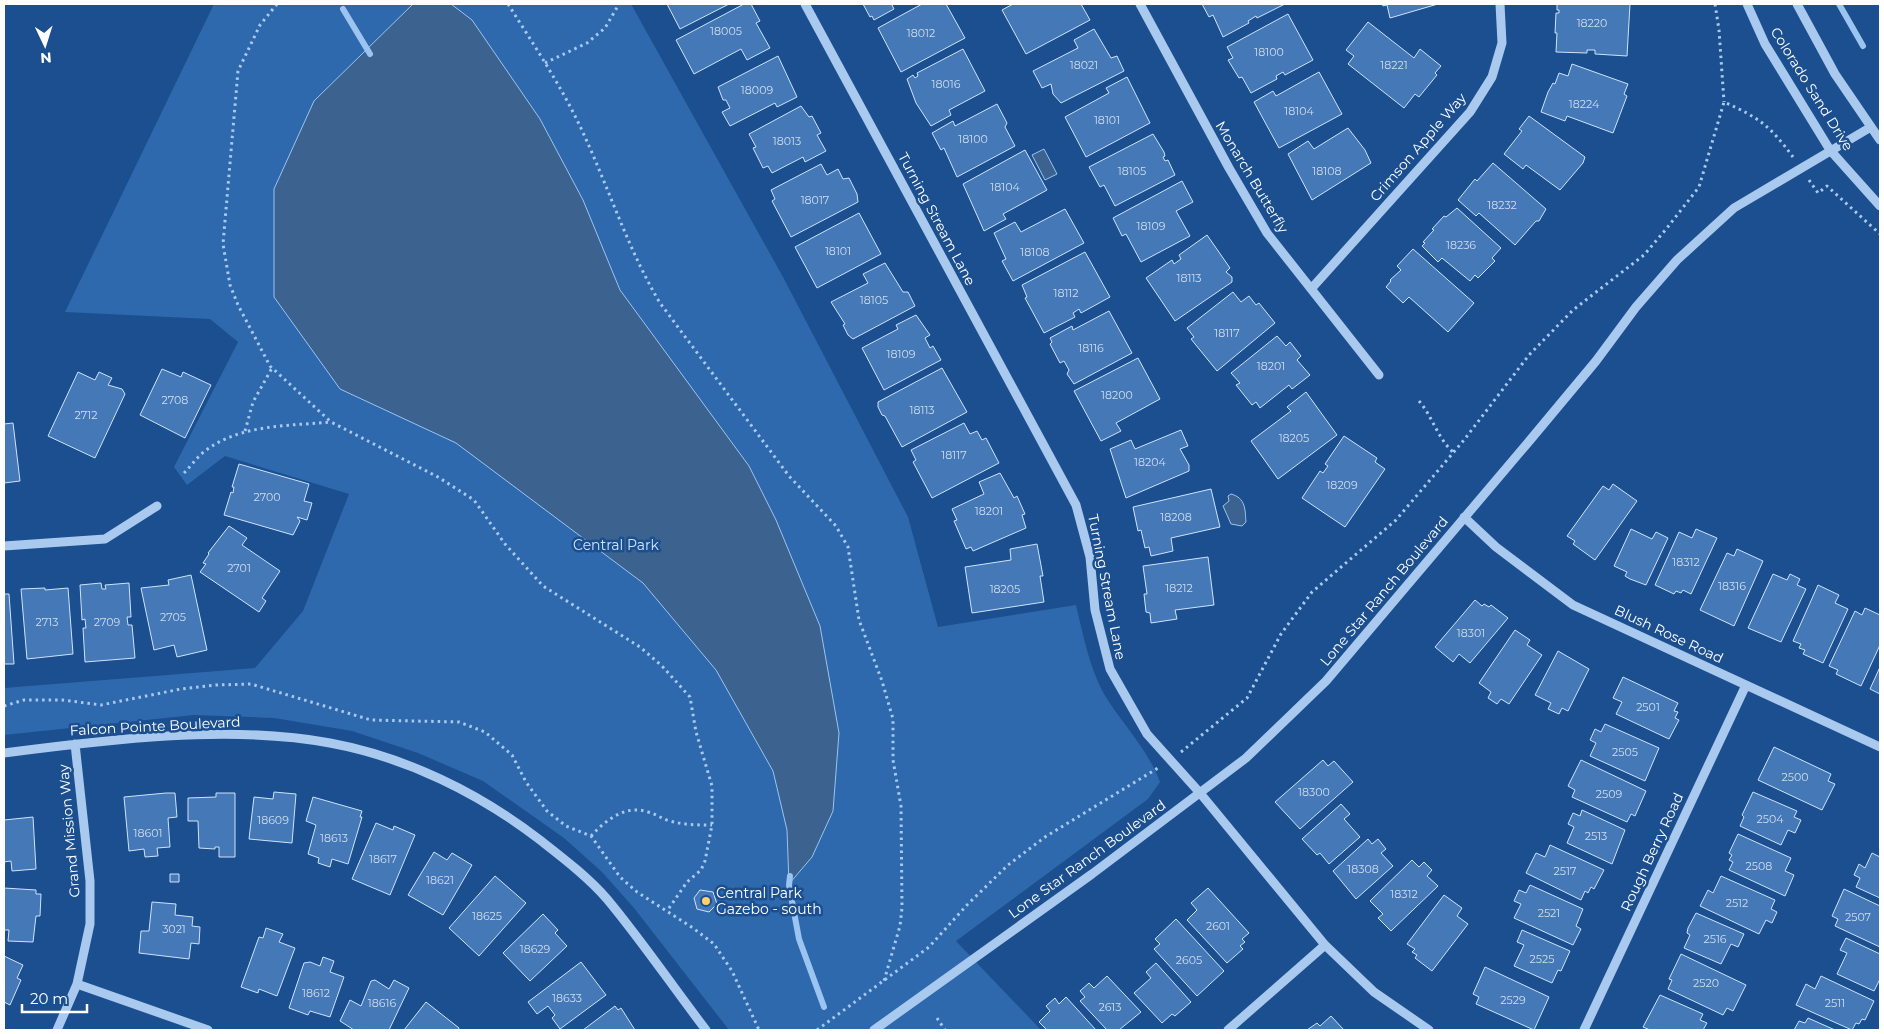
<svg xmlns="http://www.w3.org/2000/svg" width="1884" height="1034" viewBox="0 0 1884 1034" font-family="Montserrat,sans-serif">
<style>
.green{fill:#2e69ad}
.water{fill:#3c6290;stroke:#9cc4f0}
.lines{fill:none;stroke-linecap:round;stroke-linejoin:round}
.stream{stroke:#9cc4f0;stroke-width:6}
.building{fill:#4478b7;stroke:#cfe3fa}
.path{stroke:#a9c9ee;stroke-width:3;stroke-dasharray:2.5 4;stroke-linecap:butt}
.minor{stroke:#a9c9ee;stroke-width:9}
.poi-dot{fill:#ffd166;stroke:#1b4f8f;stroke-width:2}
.labels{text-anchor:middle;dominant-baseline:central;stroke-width:5;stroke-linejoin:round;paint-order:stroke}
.number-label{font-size:11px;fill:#d0dded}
.street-label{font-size:14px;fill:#fff;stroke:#1b4f8f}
.park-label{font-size:14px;fill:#cfe3fa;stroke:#1b4f8f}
.poi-label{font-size:14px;fill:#fff;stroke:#1b4f8f;text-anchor:start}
</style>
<rect width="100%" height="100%" fill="#1b4f8f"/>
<path class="green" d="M214,4H631L783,277L908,517L938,627L1076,605C1083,634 1089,667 1104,694C1122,724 1148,749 1160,782L1148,799L956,941L1041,1030H729L634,908L602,872L564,838L483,781L418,753L352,731L274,718L194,715L4,735V688L255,668L303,611L349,494L225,456L187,485L174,467L238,342L210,319L65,312Z"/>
<path class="water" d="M413,4H451L472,20L540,119L583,200L620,290L749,466L776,520L820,626L839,733L833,811L812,857L789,884L787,830L773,771L716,670L643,583L456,443L340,389L274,297V189L314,101Z
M1044,149L1057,174L1045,180L1032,155Z
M1231,494C1246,498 1245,510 1246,522L1242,526L1231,524L1223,506L1229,501L1228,496Z"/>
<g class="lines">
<path class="stream" d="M1839,4L1863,46
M343,9L370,54
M790,876L789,885L799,939L824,1007"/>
</g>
<path class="building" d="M667,4H729L680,29Z
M744,4H751L760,21L756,23L770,48L747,60L741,49L694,74L676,40Z
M863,4H895L892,5L894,9L874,20L872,16L870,17Z
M922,4H946L965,38L901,72L878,28Z
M1013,4H1081L1090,20L1026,54L1002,10Z
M1202,4H1285L1257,18L1256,16L1248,21L1249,23L1223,37L1213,15L1209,17Z
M1382,4H1438L1390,18L1387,5L1383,6Z
M1557,4H1630L1627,56L1595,54V50H1587V53L1556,52L1557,33H1555L1556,13H1559V10H1557Z
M1288,14L1313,60L1285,75L1283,72L1276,76L1277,79L1251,93L1242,77L1239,78L1228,60L1233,58L1227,47Z
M1368,22L1414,58L1420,49L1441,66L1435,73L1437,75L1419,97L1415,94L1404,108L1348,64L1354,56L1346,50Z
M1094,29L1111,58L1117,56L1124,71L1061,103L1053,94L1051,84L1042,88L1033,71L1078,48L1074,40Z
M963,49L985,91L949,110L951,115L931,126L916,103L907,79L913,75L915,78L918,76L917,73Z
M778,56L797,97L777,107L775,103L730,126L722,112L730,108L726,100H723L718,87Z
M1572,64L1628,84L1624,94L1627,96L1613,133L1567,116L1565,121L1541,112L1548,92L1553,83L1555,84L1559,73L1568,76Z
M1319,72L1342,114L1279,148L1254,102L1273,91L1276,96Z
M1127,77L1150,123L1086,157L1065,117L1109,93L1106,88Z
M997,104L1007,123L1005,127L1015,146L957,177L944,148L941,150L932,133L953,121L955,126Z
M801,106L809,117L812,116L821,133L817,135L826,151L805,162L803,157L772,173L768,166L763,168L753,148L756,147L749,134Z
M1529,116L1585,157L1583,163L1560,190L1526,165L1523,169L1504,154L1522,131L1519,129Z
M1348,128L1365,150L1371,163L1312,200L1288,154L1308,141L1314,149Z
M1153,134L1164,152L1165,156L1163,157L1165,161L1168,160L1175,175L1115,206L1104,185L1100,187L1089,167Z
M1025,150L1047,190L1003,214L1006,219L984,231L963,184Z
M1493,163L1546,209L1539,221H1536L1515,245L1479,213L1476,216L1458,200L1475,179L1477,181Z
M821,164L827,175L838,169L843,179L849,178L857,194L858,202L791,237L772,201L775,199L771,190Z
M1182,181L1193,202L1176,211L1190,236L1141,262L1126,234L1122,236L1113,218Z
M1457,208L1501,248L1492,258L1495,261L1478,278L1475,275L1470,281L1442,258L1438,262L1422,246L1425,243L1423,242L1434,230L1432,229L1444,216L1446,217Z
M1065,209L1084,243L1013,281L1002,261L1006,259L994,233L1015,222L1021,232Z
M859,213L881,254L817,288L795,247Z
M1207,235L1230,268L1226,272L1232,277V282L1175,321L1146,278L1172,260L1174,264L1181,259L1179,255Z
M1413,249L1474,303L1448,332L1409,297L1403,303L1386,287L1391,281L1390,280L1401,270L1397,266Z
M1085,252L1110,297L1081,313L1079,309L1073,313L1075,317L1044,333L1025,298L1027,297L1022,285Z
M885,263L903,292H908L915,306L853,339L848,335L843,325L845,324L831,302L868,283L863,274Z
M1233,292L1241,302L1249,296L1256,305L1259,303L1275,323L1217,371L1191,339L1194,337L1187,328Z
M1109,311L1132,353L1074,384L1067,374L1069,370L1064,361L1060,363L1050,344L1052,342L1050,338L1072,326L1073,330Z
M916,315L930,335L925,338L930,348L933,346L941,360L884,390L862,348L898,329L896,325Z
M1277,336L1286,346L1290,342L1301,356L1297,360L1310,375L1292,389L1289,385L1260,408L1256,402L1252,405L1236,385L1240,383L1231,373Z
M1138,358L1160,399L1116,423L1121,431L1101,441L1074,391Z
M942,368L967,412L902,447L885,416L882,415L878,407V402Z
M162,369L181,377L183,372L211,385L185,438L140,415Z
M78,372L95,380L99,372L112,378L108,385L122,389L125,394L95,458L48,436Z
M1306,392L1337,435L1278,479L1251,441L1291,411L1287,407Z
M13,423L20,481L4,483V424Z
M964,423L970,434L977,431L982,440L986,438L999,463L932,498L913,462L916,460L911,450Z
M1181,430L1188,446L1180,449L1189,465V471L1126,498L1110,449L1131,440L1135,449Z
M1344,436L1377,458L1375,462L1385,469L1345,527L1302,498L1320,471L1323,473L1328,466L1325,464Z
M239,464L309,484L304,501L312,503L307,520L297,517L300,521L293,535L224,515L231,492L233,493L234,487H232Z
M1000,473L1014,498L1017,496L1025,514L1022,515L1026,528L973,551L971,547L966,549L954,521L957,520L952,509L984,494L979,482Z
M1613,484L1637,501L1595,560L1573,544L1575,541L1567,536L1603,486L1609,490Z
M1211,489L1220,527L1171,538L1173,551L1151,556L1149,547L1145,548L1141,530L1138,531L1133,507Z
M229,526L247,538L242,545L280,571L262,598L266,601L259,612L200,572L206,564L203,563L209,554L208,553Z
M1631,529L1652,539L1656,532L1668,538L1646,585L1630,579L1625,576L1627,572L1614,566Z
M1696,529L1717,538L1691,594L1683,590L1681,593L1676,591L1674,594L1655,585L1679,532L1692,538Z
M1037,544L1043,576H1040L1044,602L972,613L965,567L1011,560L1010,549Z
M1737,549L1763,561L1734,626L1700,610L1727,553L1734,556Z
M1208,557L1214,605L1175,610L1177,619L1151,623L1150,613L1146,612L1144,594H1147L1143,566Z
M1773,574L1787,580L1790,574L1800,579L1797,585L1806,589L1781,642L1748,628Z
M191,575L207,650L177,657L174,645L154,650L141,588L169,585L168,580Z
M101,583L102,589H106L105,585L129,583L131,617H127L128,625H132L135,658L85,662L83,628H86L85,619L82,620L80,585Z
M1818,585L1839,595L1835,603L1848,609L1823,663L1803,654L1805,650L1799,648L1801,644L1793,641Z
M45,588V590L68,588L73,654L27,659L21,589Z
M4,594H9L14,664H4Z
M1475,600L1482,606L1484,604L1489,607L1491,605L1508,618L1470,663L1459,654L1453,662L1435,647Z
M1865,608L1880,615V645L1861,686L1836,674L1838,670L1829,666L1855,611L1862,615Z
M1515,630L1530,640L1527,645L1542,655L1509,704L1501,699L1497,704L1488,698L1491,692L1479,683Z
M1558,651L1589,669L1568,711L1562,708L1559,714L1548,709L1551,703L1535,695Z
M1880,667V694L1870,689Z
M1623,677L1678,703L1674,711L1678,712L1675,718L1679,720L1669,739L1616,714L1622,702L1613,698Z
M1605,724L1659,748L1645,781L1590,756L1596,743L1590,740L1595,729L1601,732Z
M1774,747L1831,774L1828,781L1835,784L1822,810L1758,780Z
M1323,760L1328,766L1334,761L1353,782L1300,829L1275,802Z
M1581,760L1646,791L1635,816L1631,814L1627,822L1572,797L1575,790L1568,786Z
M274,792L296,794L292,843L249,839L254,797L273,799Z
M1753,792L1797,811L1794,817L1801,820L1795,833L1788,830L1781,845L1740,826L1744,817L1742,815Z
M166,793H175L177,817L168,818L170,847L157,848L158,856L145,857L144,849L129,851L124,797Z
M216,793H235V857H219V847H215V849L199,848L198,821H188V798L216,797Z
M313,797L362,811L360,817H362L348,864L332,859L330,867L318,863L319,858L308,854L316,825L306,821Z
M1341,804L1350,814L1344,819L1360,837L1329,864L1320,853L1317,855L1302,839Z
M1582,810L1625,830L1612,864L1567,843L1574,827L1568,824L1573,813L1580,816Z
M33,817L36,869L12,871L11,861L4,862V820Z
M376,823L393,830L394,826L415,835L390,895L352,879Z
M1738,834L1791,858L1785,871L1794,875L1785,896L1729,870L1733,862L1729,860L1732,855L1729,853Z
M1368,839L1372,844L1378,839L1386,849L1381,853L1393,866L1356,899L1333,871Z
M1550,845L1604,870L1594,889L1591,887L1588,893L1585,891L1581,900L1526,873L1536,853L1545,857Z
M434,852L447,860L452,853L472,865L443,915L408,895Z
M1872,853L1880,857V898L1856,887L1860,878L1854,875L1859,864L1865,868Z
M1412,860L1419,867L1424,862L1432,870L1427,876L1438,886L1391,931L1378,918L1383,914L1370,901Z
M170,874H179V882H170Z
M495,876L526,903L479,956L449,928Z
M1721,876L1775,900L1771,909L1777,912L1772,923L1766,920L1759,934L1700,906L1708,890L1713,893Z
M1530,885L1583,909L1576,926L1581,929L1573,945L1514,918L1521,904L1514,901L1519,890L1526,893Z
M4,888L36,890V894H41L40,916H36L33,942L8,941L9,930H4Z
M1208,888L1249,933L1242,939L1245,942L1240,946L1243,949L1227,963L1187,920L1197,910L1191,903Z
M1844,889L1880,906V947L1835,926L1838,919L1832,916Z
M700,890L713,892L717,904L709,912L697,909L694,898Z
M1444,895L1462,908L1457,916L1468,924L1432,971L1415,958L1417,955L1412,952L1415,949L1407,944Z
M152,902L176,904L175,915L193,917L192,926L200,927L199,944L191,943L189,959L139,953L141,931H149Z
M1696,913L1744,934L1738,947L1731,944L1721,964L1684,948L1690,935L1687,933L1688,928Z
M543,914L558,930L555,933L567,946L530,981L503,953Z
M1176,919L1224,971L1197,996L1154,949L1160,944L1155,939Z
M266,928L283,934L279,942L295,948L277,996L259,989L258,993L241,987L259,937L263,938Z
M1522,930L1570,951L1561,971L1558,970L1552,983L1514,966L1524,945L1517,942Z
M1846,938L1880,954V979L1874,991L1837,974L1847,953L1840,950Z
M1681,954L1746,985L1733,1011L1727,1008L1723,1015L1668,989L1672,980L1669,979Z
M4,956L23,965L17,978L21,980L10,1005L4,1002Z
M323,957L334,961L330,972L344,977L330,1017L310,1011L308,1015L289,1008L304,963L310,962L320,966Z
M581,962L606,995L560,1029L552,1018L555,1015L548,1006L537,1014L528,1002Z
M1156,963L1191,1002L1175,1016L1172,1014L1162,1023L1134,993L1151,978L1146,972Z
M1485,967L1549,997L1534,1030L1476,1004L1479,997L1473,994Z
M1107,976L1141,1012L1119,1030H1107L1080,1001L1085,997L1080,991L1089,983L1094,988Z
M1821,976L1874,1001L1865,1020L1862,1019L1859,1024L1856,1023L1852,1030L1796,1005L1806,984L1815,989Z
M375,980L389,989L394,980L409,988L389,1030H354L340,1021L350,1000L361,1006L371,981Z
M1660,995L1703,1014L1700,1020L1707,1023L1703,1030H1650L1643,1027Z
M1066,997L1096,1030H1047L1039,1022L1050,1011L1046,1006L1055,998L1059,1004Z
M426,1002L459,1028L458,1030H404Z
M615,1006L618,1010L621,1008L635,1030H583Z
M1331,1016L1344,1030H1307L1317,1023L1320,1026Z
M1808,1018L1835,1030H1794L1799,1021L1805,1023Z"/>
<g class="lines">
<path class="path" d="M277,4L260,25L238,71L223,244L230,285L238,305L270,366L331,422L438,477L474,500L505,544L543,586L640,647L662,666L690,697L696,732L712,786V825L705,861L701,870L687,882L667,911
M508,4C532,42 558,81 578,122C607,182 626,246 660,303L789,476L836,526L848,547L859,620L882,681L893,719V760L901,806L902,908L900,926L884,981
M1715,4L1719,30L1724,102
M545,63L587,43L605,28L619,4
M1809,180L1818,193L1827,186L1880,234
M1419,401C1433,417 1437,438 1454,453
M245,431L253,402L272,368
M184,473C191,466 197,457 205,451C240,424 289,426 331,422
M4,706L24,700H63L101,705L181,689L216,685L251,684L371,720L459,722L485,732L512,755L526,782L547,811L566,826L591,836L620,877L637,892L693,928L714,944L732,971L759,1030
M1181,752L1247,698L1281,634L1312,592L1396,520L1464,440L1529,355L1573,310L1644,255L1667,228L1699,187L1724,102C1760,118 1770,126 1793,157
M591,836C605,821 625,804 648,812C656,814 662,819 670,821C684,825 698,825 712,825
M937,1018L945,1030
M817,1030L929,947L967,905L1008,865L1045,837L1158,768"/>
<path class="minor" d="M805,4L1076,505L1090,557L1095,610L1110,669L1147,734L1200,793L1325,945L1374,992L1429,1030
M1140,4L1229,168L1267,233L1379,375
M1747,4L1765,44L1830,150L1880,206
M1797,4L1835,74L1880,140
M1311,289L1470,112L1492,77L1502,43L1500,4
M1464,517L1496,547L1573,605L1880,747
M4,546L105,539L157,506
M4,753C104,740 230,724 330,743C406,757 479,793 540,840C563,858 588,877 607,899C642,941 673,987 706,1030
M77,984L208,1030
M57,1030L77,984L90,924V881L75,744
M874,1030L1092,874L1246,758L1326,681L1531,439L1596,361L1636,307L1677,260L1734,208L1871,127
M1228,1030L1325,945
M1584,1030L1746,685"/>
</g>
<circle class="poi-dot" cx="706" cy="901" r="5"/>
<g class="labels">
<g class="number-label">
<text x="1592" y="23">18220</text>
<text x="726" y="31">18005</text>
<text x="921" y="33">18012</text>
<text x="1269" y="52">18100</text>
<text x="1084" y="65">18021</text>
<text x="1394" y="65">18221</text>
<text x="946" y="84">18016</text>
<text x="757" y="90">18009</text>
<text x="1584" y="104">18224</text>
<text x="1299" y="111">18104</text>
<text x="1107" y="120">18101</text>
<text x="973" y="139">18100</text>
<text x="787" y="141">18013</text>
<text x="1132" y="171">18105</text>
<text x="1327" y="171">18108</text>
<text x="1005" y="187">18104</text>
<text x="815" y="200">18017</text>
<text x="1502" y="205">18232</text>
<text x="1151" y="226">18109</text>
<text x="1461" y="245">18236</text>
<text x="838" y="251">18101</text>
<text x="1035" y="252">18108</text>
<text x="1189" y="278">18113</text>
<text x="1066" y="293">18112</text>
<text x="874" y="300">18105</text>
<text x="1227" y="333">18117</text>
<text x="1091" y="348">18116</text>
<text x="901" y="354">18109</text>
<text x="1271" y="366">18201</text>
<text x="1117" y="395">18200</text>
<text x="175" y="400">2708</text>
<text x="922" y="410">18113</text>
<text x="86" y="415">2712</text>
<text x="1294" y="438">18205</text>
<text x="954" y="455">18117</text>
<text x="1150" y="462">18204</text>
<text x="1342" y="485">18209</text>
<text x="267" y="497">2700</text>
<text x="989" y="511">18201</text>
<text x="1176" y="517">18208</text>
<text x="1686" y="562">18312</text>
<text x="239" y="568">2701</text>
<text x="1732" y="586">18316</text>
<text x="1179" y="588">18212</text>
<text x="1005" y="589">18205</text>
<text x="173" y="617">2705</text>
<text x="47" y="622">2713</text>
<text x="107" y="622">2709</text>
<text x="1471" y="633">18301</text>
<text x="1648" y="707">2501</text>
<text x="1625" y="752">2505</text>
<text x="1795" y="777">2500</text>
<text x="1314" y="792">18300</text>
<text x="1609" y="794">2509</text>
<text x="1770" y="819">2504</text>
<text x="273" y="820">18609</text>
<text x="148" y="833">18601</text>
<text x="1596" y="836">2513</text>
<text x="334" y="838">18613</text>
<text x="383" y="859">18617</text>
<text x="1759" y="866">2508</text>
<text x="1363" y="869">18308</text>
<text x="1565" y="871">2517</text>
<text x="440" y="880">18621</text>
<text x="1404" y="894">18312</text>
<text x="1737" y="903">2512</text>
<text x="1549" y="913">2521</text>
<text x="487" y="916">18625</text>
<text x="1858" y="917">2507</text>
<text x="1218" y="926">2601</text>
<text x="174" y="929">3021</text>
<text x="1715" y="939">2516</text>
<text x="535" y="949">18629</text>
<text x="1542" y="959">2525</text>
<text x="1189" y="960">2605</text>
<text x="1706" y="983">2520</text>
<text x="316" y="993">18612</text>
<text x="567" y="998">18633</text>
<text x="1513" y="1000">2529</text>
<text x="382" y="1003">18616</text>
<text x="1835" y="1003">2511</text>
<text x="1110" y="1007">2613</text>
</g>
<g class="street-label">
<text transform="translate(1812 89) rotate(58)">Colorado Sand Drive</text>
<text transform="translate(1418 147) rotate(-49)">Crimson Apple Way</text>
<text transform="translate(1252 177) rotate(59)">Monarch Butterfly</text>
<text transform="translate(937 219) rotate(62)">Turning Stream Lane</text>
<text transform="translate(1107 587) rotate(79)">Turning Stream Lane</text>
<text transform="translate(1384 591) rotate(-50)">Lone Star Ranch Boulevard</text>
<text transform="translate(1669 634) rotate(25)">Blush Rose Road</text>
<text transform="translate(155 726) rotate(-3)">Falcon Pointe Boulevard</text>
<text transform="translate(69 831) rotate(-95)">Grand Mission Way</text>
<text transform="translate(1652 852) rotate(-65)">Rough Berry Road</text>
<text transform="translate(1087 859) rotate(-36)">Lone Star Ranch Boulevard</text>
</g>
<g class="park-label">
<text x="616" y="545">Central Park</text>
</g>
<g class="poi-label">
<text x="716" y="893">Central Park<tspan x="716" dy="16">Gazebo - south</tspan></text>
</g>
</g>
<rect width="1884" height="1034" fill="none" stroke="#ffffff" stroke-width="10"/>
<g transform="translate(45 45) rotate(176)" stroke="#1b4f8f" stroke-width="4" paint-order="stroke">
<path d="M0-4L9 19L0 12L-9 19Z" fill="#ffffff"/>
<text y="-8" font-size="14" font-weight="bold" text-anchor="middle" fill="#ffffff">N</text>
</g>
<path d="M22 1004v8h65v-8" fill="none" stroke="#ffffff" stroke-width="2.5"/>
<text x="30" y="1004" font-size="15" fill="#ffffff" stroke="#1b4f8f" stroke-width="4" paint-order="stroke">20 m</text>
</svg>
